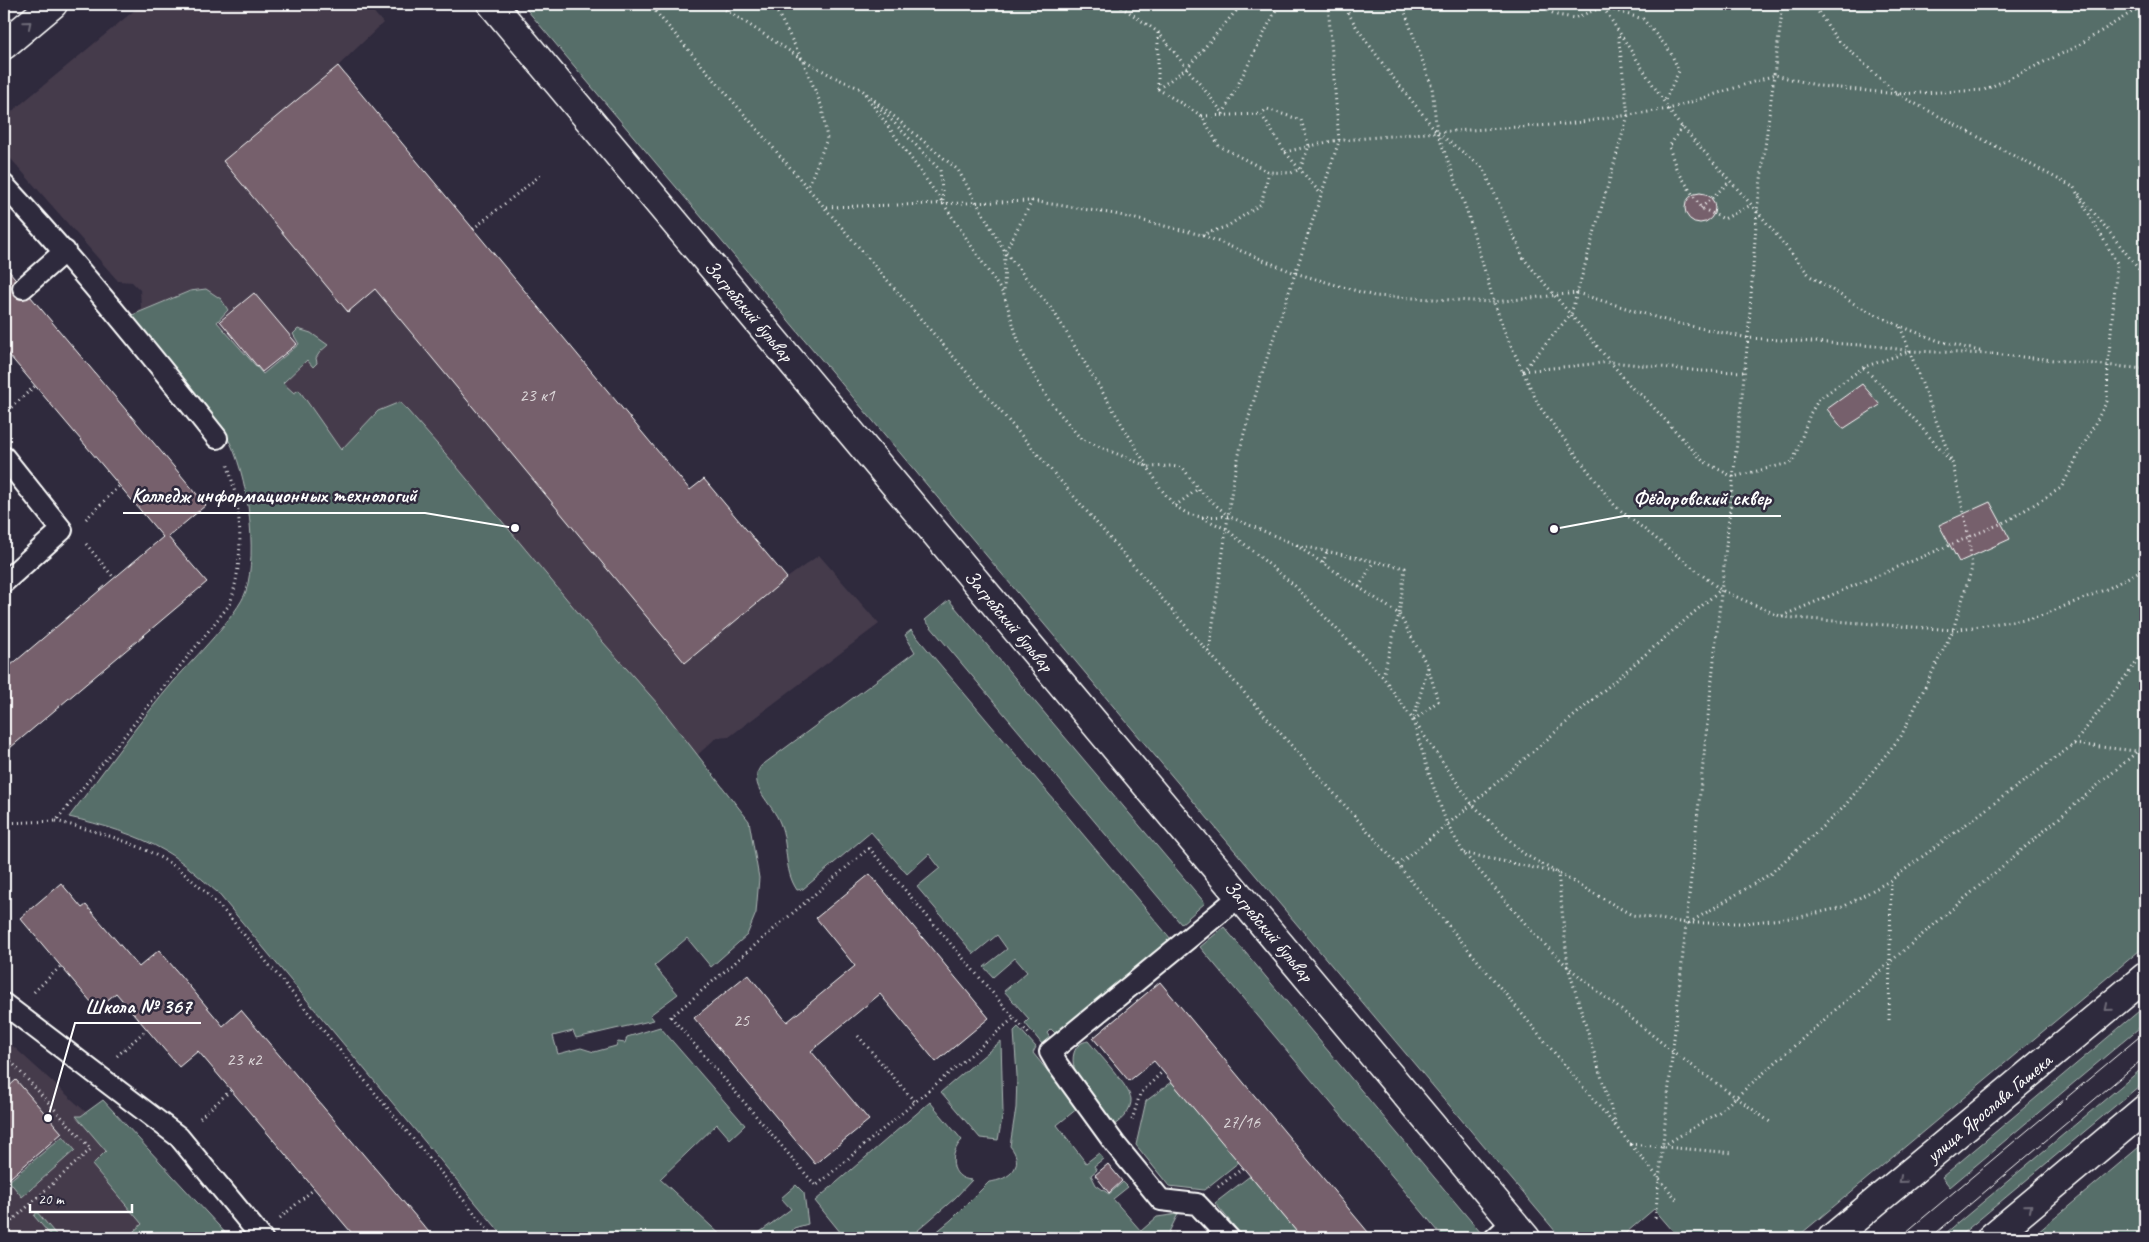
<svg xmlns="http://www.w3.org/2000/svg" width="2149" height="1242" viewBox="0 0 2149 1242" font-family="Caveat,sans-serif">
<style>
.built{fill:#443a4b}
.green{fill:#576e69;stroke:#abb6b4}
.building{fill:#76616c;stroke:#fff}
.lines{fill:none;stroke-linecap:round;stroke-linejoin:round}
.service-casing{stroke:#fff;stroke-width:24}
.minor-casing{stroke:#fff;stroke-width:31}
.tertiary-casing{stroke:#fff;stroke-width:31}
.path{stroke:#fff;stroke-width:3;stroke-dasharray:1 4;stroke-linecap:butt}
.service{stroke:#2f2a3d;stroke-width:20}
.minor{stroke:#2f2a3d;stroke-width:28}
.tertiary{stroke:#2f2a3d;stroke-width:28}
.tram{stroke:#fff;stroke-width:1}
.oneway{stroke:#6d6a77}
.labels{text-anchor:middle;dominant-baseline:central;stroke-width:5;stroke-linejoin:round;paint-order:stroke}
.number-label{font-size:18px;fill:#ddd8da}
.street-label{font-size:20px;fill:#fff;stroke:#2f2a3d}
.leader{fill:none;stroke:#fff;stroke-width:2}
.callout-dot{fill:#fff;stroke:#2f2a3d;stroke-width:2}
.callout-label{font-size:21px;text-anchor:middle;font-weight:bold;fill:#fff;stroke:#2f2a3d;stroke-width:5;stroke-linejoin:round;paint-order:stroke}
</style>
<rect width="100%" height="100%" fill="#2f2a3d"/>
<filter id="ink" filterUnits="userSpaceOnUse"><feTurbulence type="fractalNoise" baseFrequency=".02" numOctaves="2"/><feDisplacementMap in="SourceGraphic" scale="10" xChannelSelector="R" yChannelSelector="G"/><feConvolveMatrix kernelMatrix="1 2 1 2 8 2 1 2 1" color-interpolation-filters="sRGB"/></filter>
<g filter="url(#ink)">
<path class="built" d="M142,4H367L383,23L338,66L690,490L704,479L787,578L819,555L879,624L729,737L716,738L693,759L323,571L278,485L134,315L141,308L140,290L132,282L118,281L4,151V118Z
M4,1038L181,1198L136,1238H4Z"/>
<path class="green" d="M522,4H2145V946L1796,1238H1679L1654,1209L1620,1238H1561Z
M206,289L221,299L228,310L217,322L263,374L299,344L293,334L298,329L311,333L328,345L320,352L316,358L317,363L313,367L307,360L283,383L294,393L299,390L341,450L378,411L400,402L452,461L595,633L657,703L749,821L759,878L756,913L747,935L711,967L687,938L654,966L678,994L650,1015L654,1020L576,1038L573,1031L553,1036L558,1054L581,1048L594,1052L616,1046L618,1042L625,1043L627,1037L660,1027L745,1125L730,1139L717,1124L660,1179L724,1238H505L217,892C200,878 184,862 165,851C138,835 100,824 69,817C104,771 138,723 175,680C193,659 238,615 246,591C258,552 248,472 227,437C201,393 163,355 130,316L190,291Z
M949,600L1205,903L1181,924L925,620Z
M911,630L1171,939L1056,1034L1051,1029L1047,1033L1050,1038L1042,1044L1025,1023L1029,1019L1004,991L1027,972L1015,958L993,977L984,967L1007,949L997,935L974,954L917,887L940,868L929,854L907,874L871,832L803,889L797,890C783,869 789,845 780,823C773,804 746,785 761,766L915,652L905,635Z
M1224,927L1481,1233L1475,1238H1444L1200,947Z
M2145,1006V1023L1950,1187L1942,1177Z
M1018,1027L1036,1047L1033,1053L1078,1108L1057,1125L1086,1163L1099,1153L1103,1159L1094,1166L1097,1170L1091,1175L1096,1185L1109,1194L1123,1182L1128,1187L1113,1199L1141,1231L1157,1217L1178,1214L1166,1238H929L951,1220L989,1182C1010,1180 1026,1165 1010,1146L1016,1108L1017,1076L1014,1031Z
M1001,1041L1003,1113L998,1140L980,1138L941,1092Z
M1088,1041C1097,1052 1130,1087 1131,1099C1132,1109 1122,1120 1114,1125L1102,1110L1103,1109C1092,1094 1068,1074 1074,1053C1076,1046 1081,1042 1088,1041Z
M2145,1066V1081L1957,1238H1940Z
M1172,1082L1239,1162L1204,1190L1169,1186L1136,1145L1146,1101Z
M103,1100L230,1238H126L142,1224L92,1165L106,1151L76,1116H81Z
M930,1102L962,1140C949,1153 949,1179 972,1180L955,1198L909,1238H845L815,1201Z
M63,1136L75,1150L22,1197L9,1181Z
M2145,1142V1238H2031Z
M1250,1176L1302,1238H1244L1215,1203Z
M796,1185L804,1193L808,1224L794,1228L788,1238H752L791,1209L781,1198Z
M37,1212L59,1238H53L34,1216Z"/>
<path class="building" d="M338,66L690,490L704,479L787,578L685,663L375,289L348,312L223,161Z
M1685 208a15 15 0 1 1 30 0a15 15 0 1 1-30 0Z
M4,265L206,505L168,537L207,582L4,753V671L163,537L4,349Z
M254,293L297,344L262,372L220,321Z
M1862,384L1880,405L1843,429L1827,409Z
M1990,502L2010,539L1959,562L1939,525Z
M870,874L989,1018L936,1062L880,994L811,1051L869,1120L815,1164L694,1018L748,974L787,1022L855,966L816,918Z
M61,883L82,908L86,905L139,967L159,950L223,1026L241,1010L434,1238H356L198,1051L179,1067L116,993L97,1009L20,918Z
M1160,982L1373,1238H1302L1154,1061L1129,1081L1093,1038Z
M16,1080L62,1133L4,1183V1091Z
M1108,1164L1122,1181L1109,1193L1095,1175Z"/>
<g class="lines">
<defs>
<path id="service" d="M4,185C79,266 148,351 217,438
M23,288L65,251
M4,457L62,530L4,582
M4,1004L179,1137L262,1238
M1229,1238L1197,1204L1161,1200L1115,1144L1057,1064L1050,1052L1240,896
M1495,1238L1513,1222"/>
<path id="minor" d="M492,4L1526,1238
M4,45L53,4"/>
<path id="tertiary" d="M1832,1238L2145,977
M1991,1238L2145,1109"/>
</defs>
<use href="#service" class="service-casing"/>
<use href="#minor" class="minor-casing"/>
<use href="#tertiary" class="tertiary-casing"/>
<path class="path" d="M649,4L1209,653L1398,865L1677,1200
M717,4L802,59L834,77L861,89L958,170L1005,252L1054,312L1161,489L1175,506L1188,514L1201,517L1226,529L1295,586L1383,677L1472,804L1524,854L1632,915L1686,923H1744L1800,917L1843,907L1891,880L2074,744L2145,651
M773,4L802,59L822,107L827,139L808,187
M1054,4H1058
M1117,4L1158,32L1223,113
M1343,4L1357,28L1391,75L1437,132L1467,211L1494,302L1506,335L1539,406L1615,506L1721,590L1782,617L1953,630L2038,617L2109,588L2145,568
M1402,4L1432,87L1437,132L1483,168L1524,259L1633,389L1644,397L1703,461L1733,477L1793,462L1810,414L1819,399L1864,367L1911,351
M1534,4L1557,15L1574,18L1603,7L1643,19L1670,51L1679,71L1664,102
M1601,4L1675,119L1757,211L1810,276L1856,305L1900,326L1939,341L1983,352
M1813,4L1836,38L1897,94L2073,187
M1158,89L1202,116L1219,146L1269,172L1291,173L1300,169L1309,146L1301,120L1267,109L1261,114
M1158,89L1187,68L1236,11V4
M1158,89V33
M865,94L943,203L1004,295
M874,102L940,170L943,201
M1223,114L1279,4
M1202,116L1261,114L1285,152L1321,194
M1682,127L1669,147L1676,168L1701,208L1724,219L1751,205
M1285,152L1332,141L1437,132L1568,124L1669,109L1775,75L1820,86L1897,94L1984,90L2074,48L2145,4
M2079,194L2145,277
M1032,201L1005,252L1004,295L1023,356L1048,399L1081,439L1149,467L1171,466L1183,468L1198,489L1227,515
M827,207L1032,201L1115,214L1202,235L1295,273L1374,296L1494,302L1577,293L1671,322L1748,338L1876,346L1911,351L1991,354
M1701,208L1729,182
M473,229L542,174
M1202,235L1228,226L1261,204L1269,172
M1992,354L2145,369
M1864,368L1915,420L1951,462
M1523,371L1571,314L1628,115L1618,33
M1523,371L1611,362L1701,371L1744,372
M4,414L35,386
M1175,506L1198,489
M1202,517L1228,516L1294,544L1399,614L1428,667L1413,721L1430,777L1447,824L1463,852L1536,936L1568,967L1672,1051L1770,1122
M86,519L119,486
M4,533L13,536
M86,544L114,578
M1297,545L1405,568L1399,614L1383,676
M1323,563L1327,551
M1359,587L1374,561
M1782,616L2007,521L2061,488L2107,401L2108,366L2117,263L2073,186
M1209,652L1233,481L1243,437L1263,370L1339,141L1328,4
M4,654L12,664
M1414,720L1438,701L1428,667
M2074,744L2145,752
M56,821C97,832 143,843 178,869C196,882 211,898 227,914L495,1238
M4,823L56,821L230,604C245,556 242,510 227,463
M869,848L1014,1018L816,1186L671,1017Z
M1464,853L1558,873L1568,967L1616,1125
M1398,865L1472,804L1720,590
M1689,923L1770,874L1843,808L1901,736L1953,630L1972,568L1969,537L1953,465L1900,326
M34,992L61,966
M1014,1018L1029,1034
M1889,1020L1891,881
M858,1036L915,1102
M4,1054L91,1149L4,1228
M117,1056L147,1029
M200,1118L231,1090
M1132,1120L1140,1094L1163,1071
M1630,1144L1734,1153
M1663,1146L1719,1112L1890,962L2145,745
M1218,1187L1243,1168
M280,1218L314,1189
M1655,1218L1748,338L1757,211L1783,4
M1174,1238L1178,1229"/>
<use href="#service" class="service"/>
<use href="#minor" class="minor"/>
<use href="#tertiary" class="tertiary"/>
<path class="tram" d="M1899,1238L2145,1032
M1930,1238L2145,1057"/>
</g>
<defs><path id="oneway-chevron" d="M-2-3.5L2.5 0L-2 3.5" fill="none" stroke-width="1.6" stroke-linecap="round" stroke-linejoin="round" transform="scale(1.25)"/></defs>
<g class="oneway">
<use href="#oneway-chevron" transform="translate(28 24) rotate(-40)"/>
<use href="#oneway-chevron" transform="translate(2108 1008) rotate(140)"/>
<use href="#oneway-chevron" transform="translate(1902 1180) rotate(140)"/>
<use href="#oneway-chevron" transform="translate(2029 1207) rotate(-40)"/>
</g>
</g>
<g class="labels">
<g class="number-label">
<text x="537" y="395">23 к1</text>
<text x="741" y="1020">25</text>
<text x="244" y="1059">23 к2</text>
<text x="1241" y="1122">27/16</text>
</g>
<g class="street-label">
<text transform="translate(749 311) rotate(50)">Загребский бульвар</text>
<text transform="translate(1009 621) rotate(50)">Загребский бульвар</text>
<text transform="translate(1269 931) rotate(50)">Загребский бульвар</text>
<text transform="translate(1989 1108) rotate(-40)">улица Ярослава Гашека</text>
</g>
</g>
<path class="leader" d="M515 528L425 513H123M1554 529L1624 516H1781M48 1118L75 1023H201"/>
<g class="callout-dot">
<circle cx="515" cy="528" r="5"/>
<circle cx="1554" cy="529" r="5"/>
<circle cx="48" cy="1118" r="5"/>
</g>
<g class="callout-label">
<text x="274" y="502">Колледж информационных технологий</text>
<text x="1702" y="505">Фёдоровский сквер</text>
<text x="138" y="1013">Школа № 367</text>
</g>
<rect width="2149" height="1242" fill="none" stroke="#2f2a3d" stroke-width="20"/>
<rect x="10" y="10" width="2129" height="1222" fill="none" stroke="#fff" stroke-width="2" filter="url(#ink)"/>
<path d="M30 1204v8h102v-8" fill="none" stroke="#ffffff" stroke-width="2.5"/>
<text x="38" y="1204" font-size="15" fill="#ffffff" stroke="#2f2a3d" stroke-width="4" paint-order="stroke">20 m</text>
</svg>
